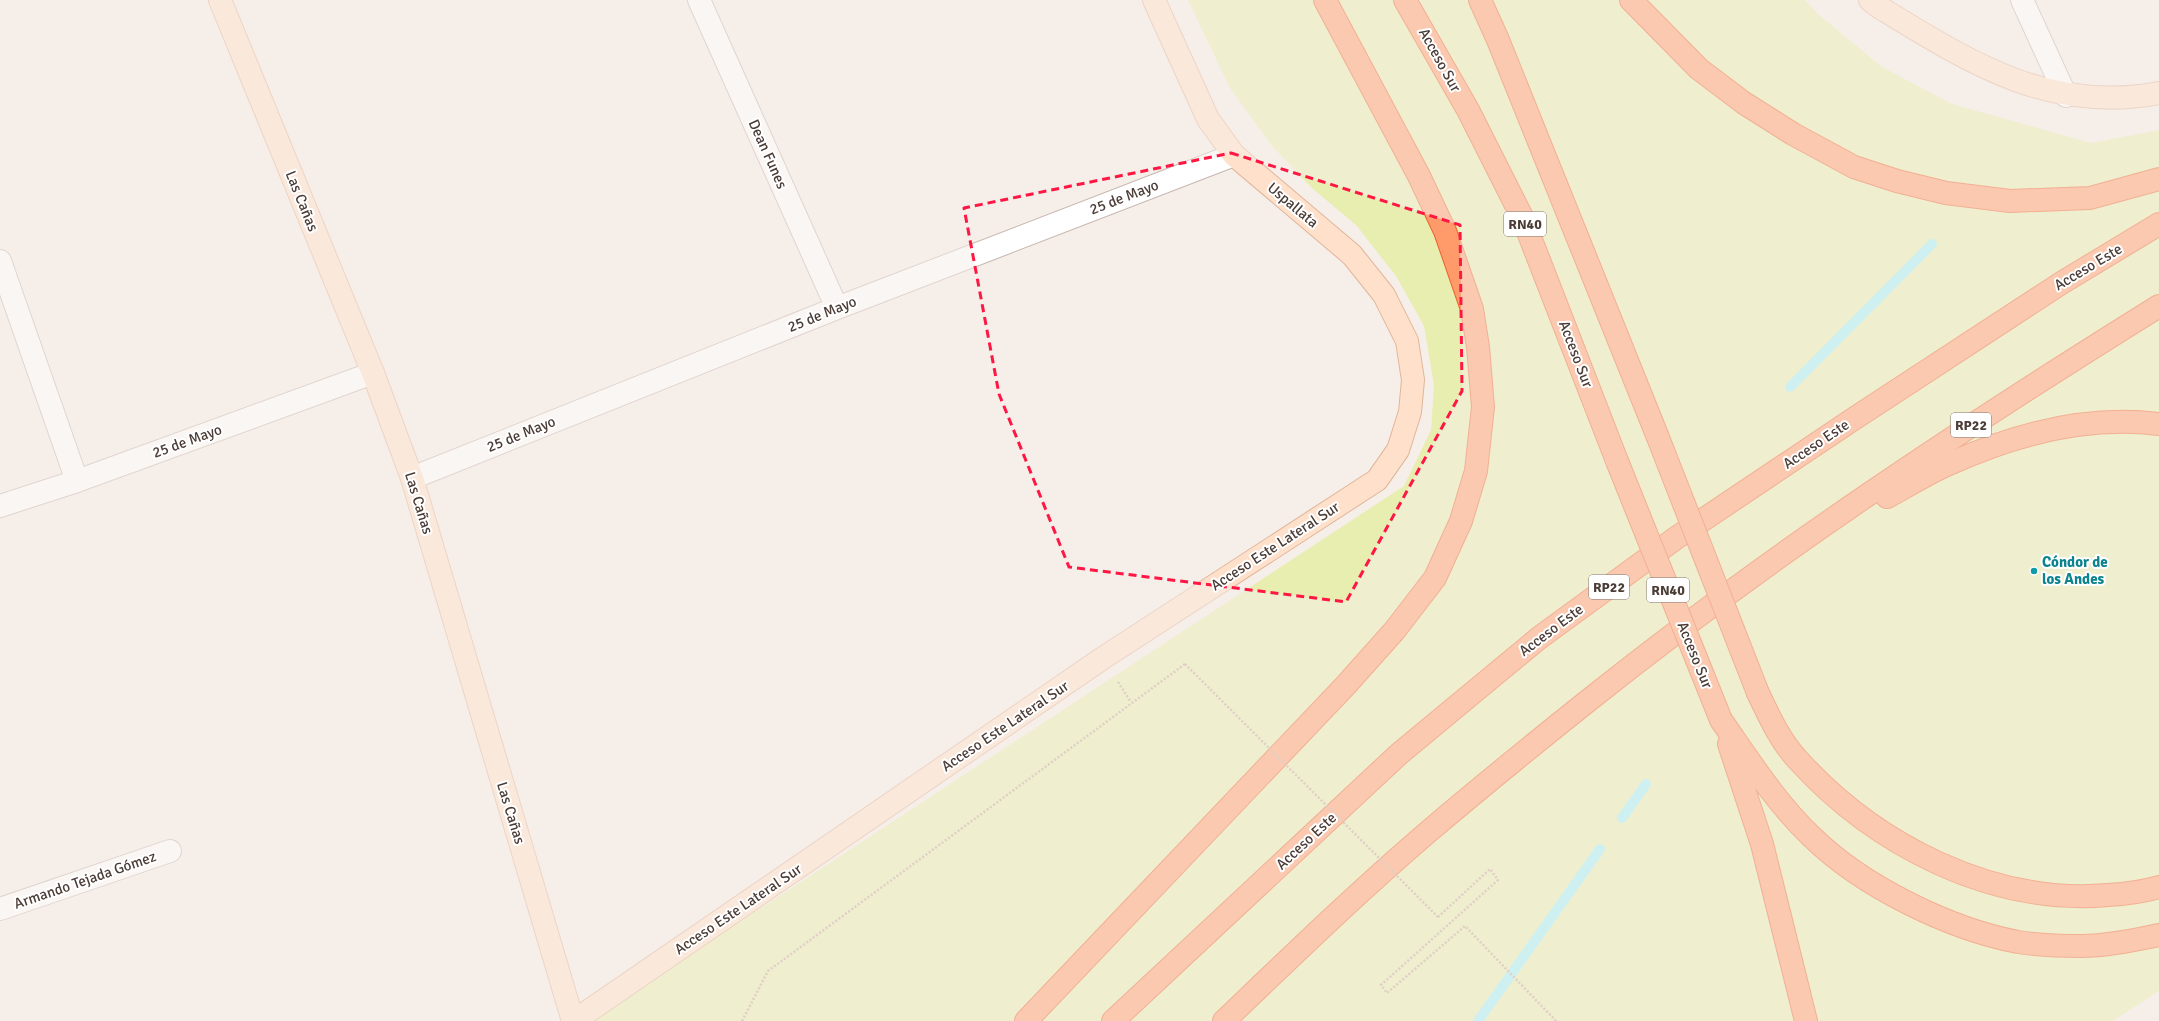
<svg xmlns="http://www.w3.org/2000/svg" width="2159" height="1021" viewBox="0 0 2159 1021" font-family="Signika,sans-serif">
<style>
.green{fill:#e7eeaf}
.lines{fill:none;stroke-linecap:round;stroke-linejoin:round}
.stream{stroke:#a1f2f8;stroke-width:10}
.street-casing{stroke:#c6b5ae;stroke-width:24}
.secondary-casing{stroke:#e0b599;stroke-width:24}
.highway-casing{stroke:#ed642c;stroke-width:24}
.path{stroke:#c6a89a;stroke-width:2.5;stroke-dasharray:2 2;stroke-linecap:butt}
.street{stroke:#fff;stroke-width:22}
.secondary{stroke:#ffe0ca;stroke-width:22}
.highway{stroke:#ff9b6b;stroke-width:22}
.highway-bridge-casing{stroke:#ed642c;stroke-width:24;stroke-linecap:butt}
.path-bridge{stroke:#c6a89a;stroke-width:2.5;stroke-dasharray:2 2;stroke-linecap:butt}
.highway-bridge{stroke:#ff9b6b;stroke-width:22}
.marked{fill:none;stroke:#ff1744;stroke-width:3;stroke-dasharray:8 5;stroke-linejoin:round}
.culture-dot{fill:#0f9aa8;stroke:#fff;stroke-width:1.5}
.labels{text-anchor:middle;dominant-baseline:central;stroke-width:4;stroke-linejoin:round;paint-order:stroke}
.shield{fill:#fff;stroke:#817672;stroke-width:1}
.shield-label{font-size:14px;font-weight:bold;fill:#4b3c36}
.street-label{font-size:15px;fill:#4b3c36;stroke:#fff}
.culture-label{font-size:15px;font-weight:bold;fill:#0d838f;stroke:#fff;text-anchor:start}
</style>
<rect width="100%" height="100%" fill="#f6eee9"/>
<path class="green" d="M1188,0H1805L1818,14L1882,67L1952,104L2091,143L2159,130V991L2113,1021H589L1404,486L1431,430L1434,385L1424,326L1396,276L1356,225L1312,188L1273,147L1230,88Z"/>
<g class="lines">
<path class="stream" d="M1790,387L1932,244
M1622,818L1646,784
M1478,1021L1600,849"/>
<defs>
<path id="street" d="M699,0L837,308
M2022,0L2066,96
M0,261L77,481
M412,478L837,308L1234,155
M0,506L77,481L373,373
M0,909L170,851"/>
<path id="secondary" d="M220,0L373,373L412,478L573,1021
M1870,0L1879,7C1969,62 2049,114 2159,93
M574,1021L1103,658L1377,480L1398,450L1410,412L1413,380L1407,341L1384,295L1352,255L1234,155L1208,119L1154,0"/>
<path id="highway" d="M1405,0L1468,110L1523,219L1617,461
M1480,0L1498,40L1657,435
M1631,0L1699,69L1744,103L1793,134L1854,167L1897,181L1946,193L2010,201L2090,198L2159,179
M1887,497C1908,486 1928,473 1949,464C2015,434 2086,415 2159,424
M1758,693C1769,716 1780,741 1798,760C1875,845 1992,905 2108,895C2126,894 2142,892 2159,887
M1721,720C1749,760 1776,803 1812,837C1862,886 1949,929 2018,942C2038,945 2060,946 2081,946C2107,946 2134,940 2159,935
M1729,744L1762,844L1806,1021
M1026,1021L1346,685L1395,630L1435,578L1461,521L1476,471L1483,407L1478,347L1472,309L1445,231L1419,176L1325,0
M1113,1021L1399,754L1539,638L1676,538L1855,418L2063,282L2159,224
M1224,1021C1291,957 1358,892 1428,832C1481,787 1535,743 1589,700C1769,556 1963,428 2159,306"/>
</defs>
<use href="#street" class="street-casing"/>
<use href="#secondary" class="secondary-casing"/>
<use href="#highway" class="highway-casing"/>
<path class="path" d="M1118,682L1131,702
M1438,917L1490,869L1498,880L1381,985L1387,993L1465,926L1556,1021
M742,1021L768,971L1185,664"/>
<use href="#street" class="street"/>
<use href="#secondary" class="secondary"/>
<use href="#highway" class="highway"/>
<defs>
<path id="highway-bridge" d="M1657,435L1758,693
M1617,461L1721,720"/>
</defs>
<use href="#highway-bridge" class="highway-bridge-casing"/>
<path class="path-bridge" d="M1185,664L1438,917"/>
<use href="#highway-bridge" class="highway-bridge"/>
</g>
<path d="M0 0H2159V1021H0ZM1231,153L1460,225L1462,391L1346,602L1069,567L999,394L964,208Z" fill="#f6eee9" fill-opacity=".55" fill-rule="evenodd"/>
<path class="marked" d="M1231,153L1460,225L1462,391L1346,602L1069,567L999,394L964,208Z"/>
<circle class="culture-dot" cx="2034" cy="571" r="4"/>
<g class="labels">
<g class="shield">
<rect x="1504" y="212" width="42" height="24" rx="3"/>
<rect x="1951" y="413" width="40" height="24" rx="3"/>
<rect x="1589" y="575" width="40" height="24" rx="3"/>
<rect x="1647" y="578" width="42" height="24" rx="3"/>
</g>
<g class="shield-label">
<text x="1525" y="224">RN40</text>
<text x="1971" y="425">RP22</text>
<text x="1609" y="587">RP22</text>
<text x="1668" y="590">RN40</text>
</g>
<g class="street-label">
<text transform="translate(1440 60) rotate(61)">Acceso Sur</text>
<text transform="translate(768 154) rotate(66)">Dean Funes</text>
<text transform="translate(1124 197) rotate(-21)">25 de Mayo</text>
<text transform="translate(302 201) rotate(68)">Las Cañas</text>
<text transform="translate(1293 205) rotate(40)">Uspallata</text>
<text transform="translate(2088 267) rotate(-31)">Acceso Este</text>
<text transform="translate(822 314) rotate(-22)">25 de Mayo</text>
<text transform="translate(1576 354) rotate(69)">Acceso Sur</text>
<text transform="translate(521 434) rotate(-22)">25 de Mayo</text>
<text transform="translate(187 441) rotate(-20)">25 de Mayo</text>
<text transform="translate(1816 444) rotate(-34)">Acceso Este</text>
<text transform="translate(419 503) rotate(73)">Las Cañas</text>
<text transform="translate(1275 546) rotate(-33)">Acceso Este Lateral Sur</text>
<text transform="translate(1551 630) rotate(-37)">Acceso Este</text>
<text transform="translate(1695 655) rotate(68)">Acceso Sur</text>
<text transform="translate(1005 726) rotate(-34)">Acceso Este Lateral Sur</text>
<text transform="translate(511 813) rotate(73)">Las Cañas</text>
<text transform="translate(1306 841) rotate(-43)">Acceso Este</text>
<text transform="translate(85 880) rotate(-19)">Armando Tejada Gómez</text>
<text transform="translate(738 909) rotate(-34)">Acceso Este Lateral Sur</text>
</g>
<g class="culture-label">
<text x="2042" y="562">Cóndor de<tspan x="2042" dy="17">los Andes</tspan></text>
</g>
</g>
</svg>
